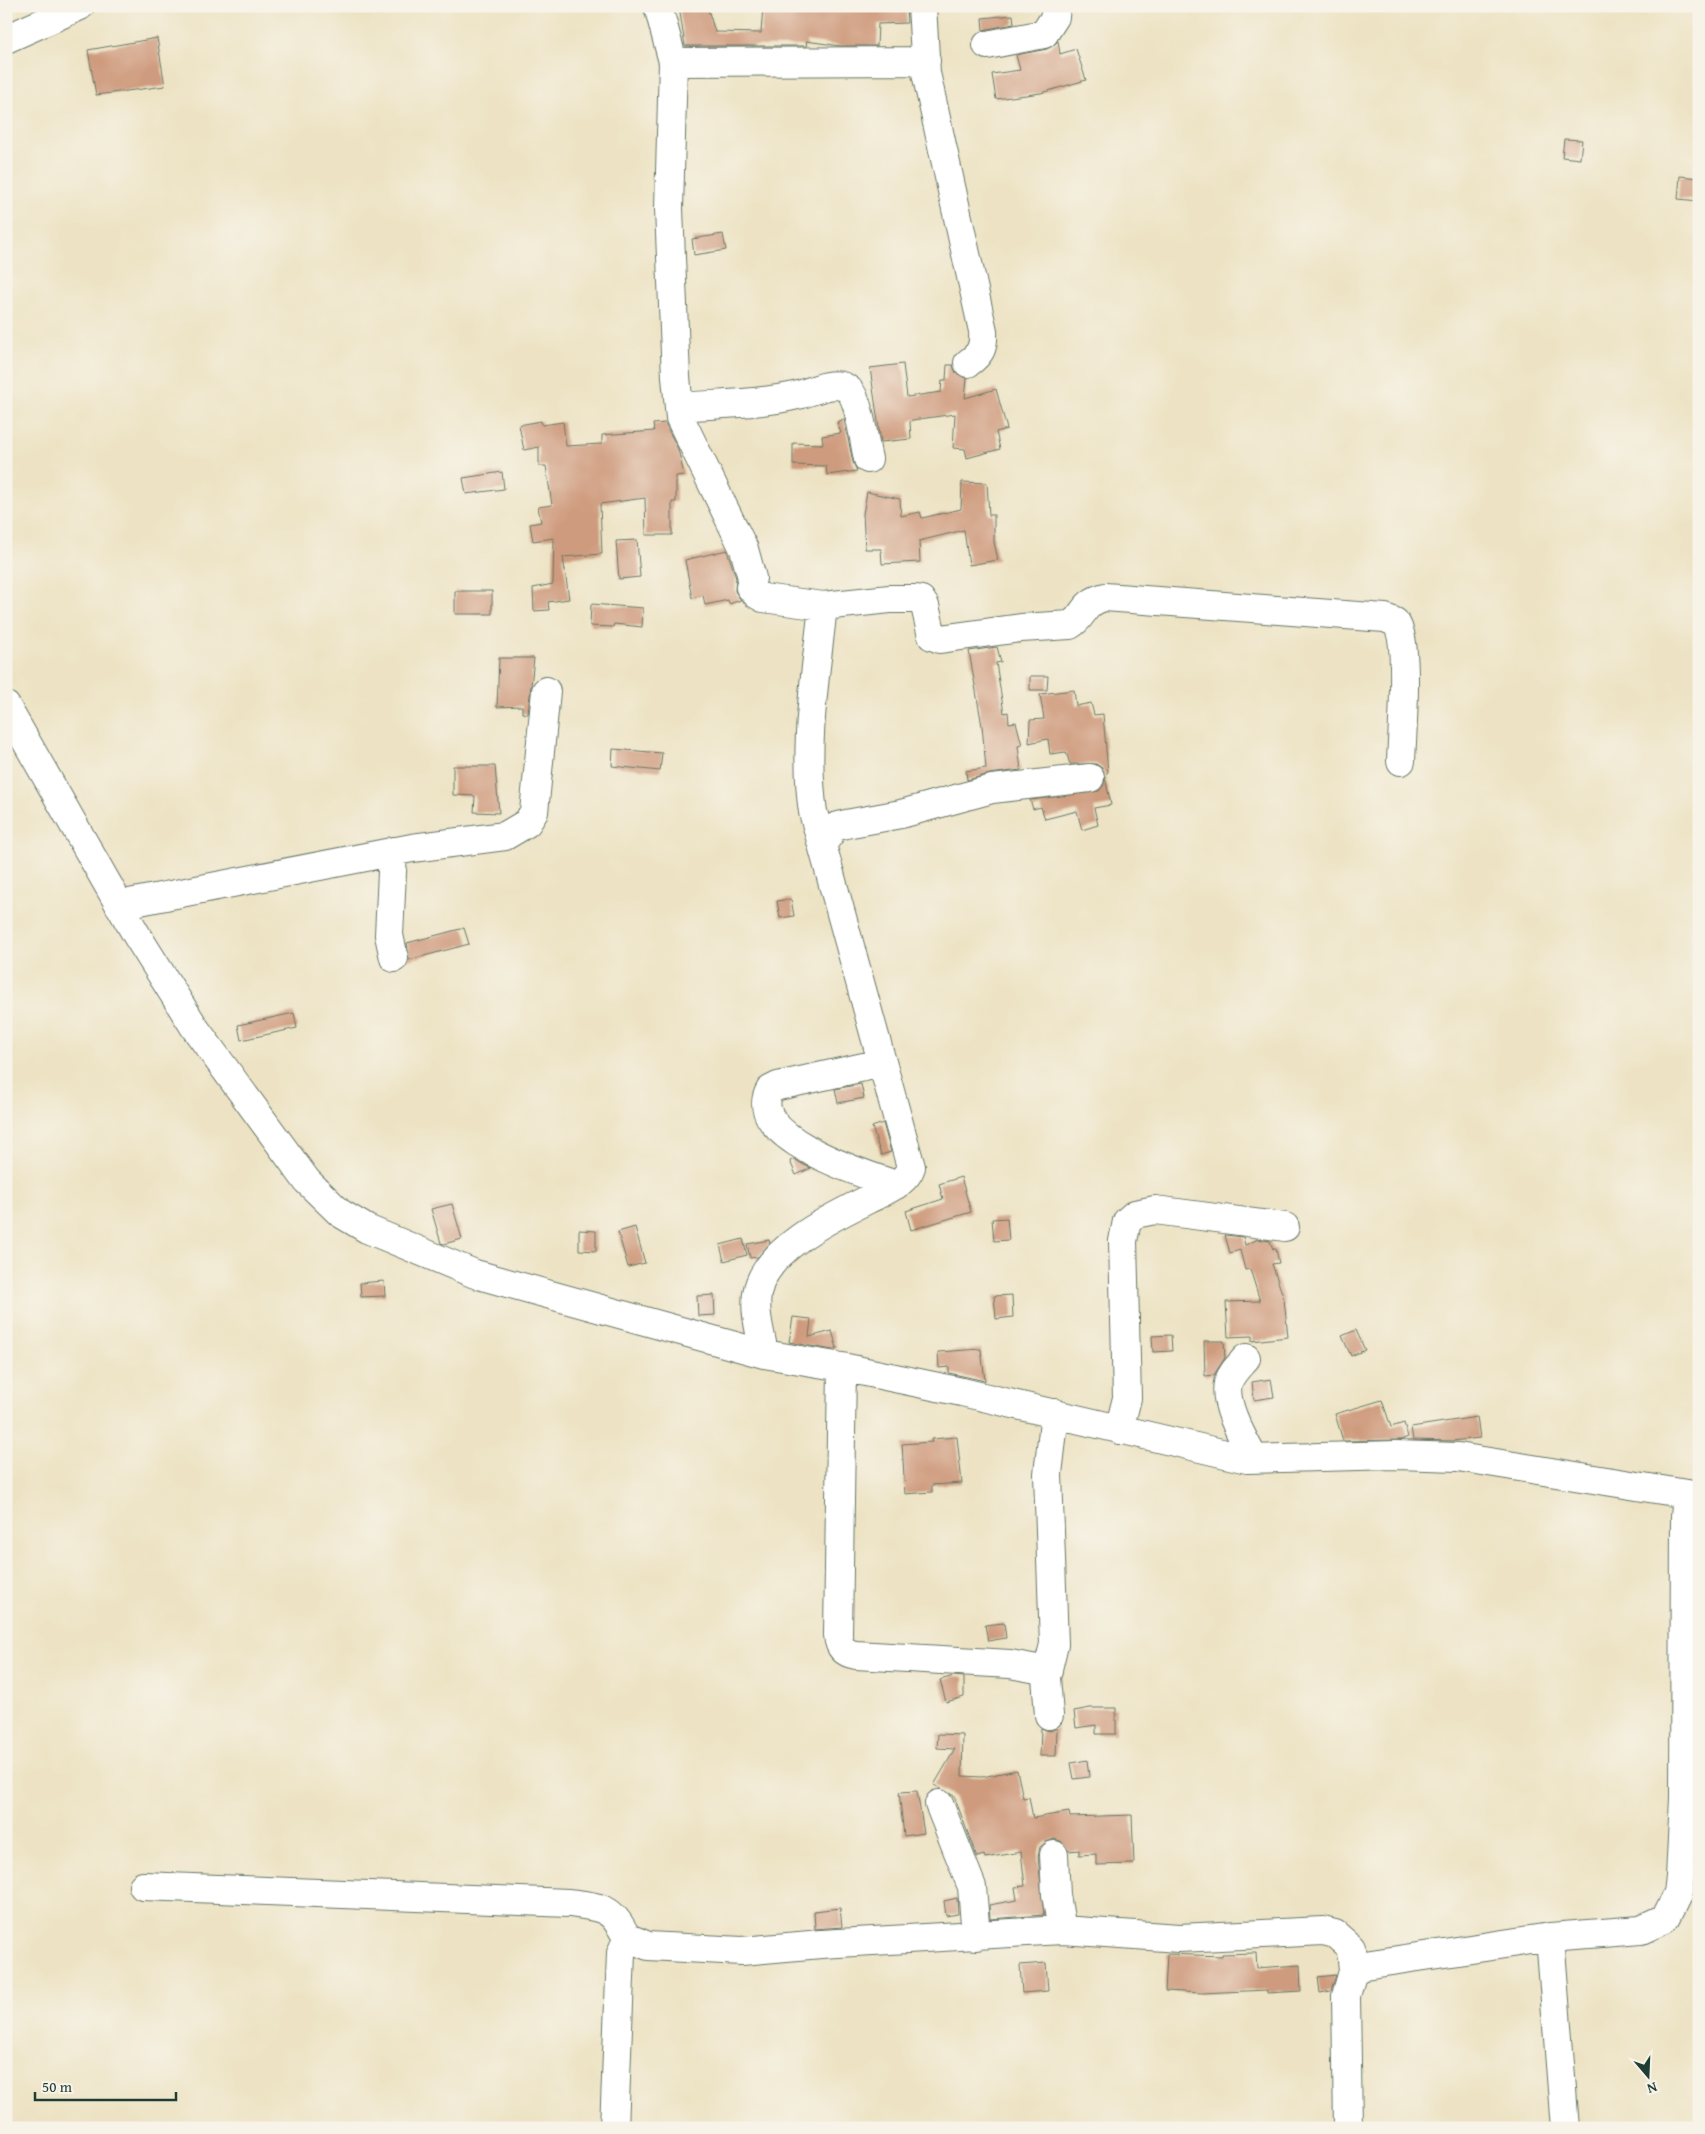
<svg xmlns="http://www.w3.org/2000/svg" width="1705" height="2134" viewBox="0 0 1705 2134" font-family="'Gentium Book Plus',serif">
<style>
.building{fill:#cf9b7e}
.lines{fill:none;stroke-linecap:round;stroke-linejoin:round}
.minor-casing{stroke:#677766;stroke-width:30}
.minor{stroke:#fff;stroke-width:28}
</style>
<rect width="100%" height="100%" fill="#f7f3e8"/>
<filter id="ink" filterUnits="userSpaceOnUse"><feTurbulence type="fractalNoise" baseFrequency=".02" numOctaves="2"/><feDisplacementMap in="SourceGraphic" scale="10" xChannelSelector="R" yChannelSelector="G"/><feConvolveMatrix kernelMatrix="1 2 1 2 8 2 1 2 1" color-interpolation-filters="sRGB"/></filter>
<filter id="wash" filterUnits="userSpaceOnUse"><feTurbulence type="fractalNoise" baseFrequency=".0096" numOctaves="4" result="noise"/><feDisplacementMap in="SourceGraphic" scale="20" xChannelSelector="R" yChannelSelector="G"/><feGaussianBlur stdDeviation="1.12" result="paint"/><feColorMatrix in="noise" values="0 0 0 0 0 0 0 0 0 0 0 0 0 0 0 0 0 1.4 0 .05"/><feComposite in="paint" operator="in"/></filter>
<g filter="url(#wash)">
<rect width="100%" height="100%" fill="#ede3c4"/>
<g id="blocks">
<path class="building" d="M679,6H707L715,32L761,33L763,6H906L907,23L878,24L877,46H841L806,41L807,46H685Z
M1013,15L1014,24L983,30L982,18Z
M157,38L165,86L96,95L88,50Z
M1058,41L1060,54L1076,49L1086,80L1041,93L996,99L992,74L1020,70L1016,55L1047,49Z
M1564,139L1582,140L1580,159L1562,157Z
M1680,176L1699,178V201L1678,199Z
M723,234L726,250L694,255L692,239Z
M903,364L907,397L941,392L942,380H946L947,365H953L956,373L967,378L965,398L996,389L1007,429L996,432L1000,449L967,458L965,449L953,448L955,414L912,420L910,422L911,439L881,442L870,368Z
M844,419L853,462L857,471L827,475L826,466L793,465V443L823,444L822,436L841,433L837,422Z
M541,421L542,425L563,422L566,446L602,444V435L654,431L653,424L665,423L678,449L684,475L676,476V502H672V535H646L645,498L600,504L602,554L563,557L569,599L548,602L549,610L534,611L533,588L553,584L554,538L533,541L530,524L541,522L538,507L552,505L546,466H539V447L524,450L519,425Z
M502,472L504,489L466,494L463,478Z
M962,482L987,483L989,515H994V542L998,560L969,565L964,530L919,541L920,562L882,564L881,549H865L863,514L867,492L900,499L901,516L920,512L922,518L961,509Z
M637,540L640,577L619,579L616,541Z
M727,550L736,578L735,591L741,600L729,604L728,600L705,605L703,595L692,598L685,560Z
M455,591H492V614H455Z
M591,604L643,608L642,627L614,624L613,627L590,626Z
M997,647L1001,662L996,663L1004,713L1008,712L1009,723L1016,722L1022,745L1018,746L1021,770L990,774L967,780L966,771L986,768L982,726L969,651Z
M499,658H534L528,714L522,713V706L497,707Z
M1030,676H1048L1047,690H1030Z
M1074,690L1076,706L1091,703L1094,715L1103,714L1108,772L1105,775L1102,768L1096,764H1070L1066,752L1050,754L1048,739L1029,743L1030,720L1044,719L1040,694Z
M613,749L662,753L660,771L612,766Z
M453,766H495L499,813L474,812L475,796L453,795Z
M1105,777L1111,805L1094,808L1098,825L1082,830L1077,811L1045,819L1041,807L1033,809L1030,800L1099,791L1104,785Z
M791,899L794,916L780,918L777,901Z
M464,928L469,944L409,960L407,943Z
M294,1013L297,1028L241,1040L238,1025Z
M861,1084L864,1098L838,1103L835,1089Z
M883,1123L891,1152L881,1155L872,1127Z
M794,1159L804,1165L811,1168L796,1175L790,1161Z
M961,1177L971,1212L911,1230L906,1211L943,1199L939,1184Z
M452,1204L462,1239L444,1244L441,1243L431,1209Z
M1007,1218L1009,1240L994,1241L992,1219Z
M635,1227L645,1263L628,1267L618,1232Z
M579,1230L596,1231V1251L579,1250Z
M1225,1235L1243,1237L1245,1245L1258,1239L1270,1241L1273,1249H1276L1279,1263L1272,1264L1284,1299L1288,1337L1252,1341V1336L1228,1337L1226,1302L1260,1301L1250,1269L1245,1270L1240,1250L1230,1253Z
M743,1239L747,1255L724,1261L720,1245Z
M769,1240L770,1243L758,1257L750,1258L747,1244Z
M384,1281L385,1296L361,1297L360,1283Z
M714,1295L715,1315L698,1316L697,1296Z
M1012,1295L1013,1317L996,1319L994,1296Z
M793,1317L811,1319L809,1337L832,1331L837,1348L832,1350L789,1342Z
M1356,1330L1365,1350L1351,1356L1342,1336Z
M1171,1335L1172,1351L1153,1352L1152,1336Z
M1204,1341H1224L1225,1358L1214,1375L1205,1376Z
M981,1349L985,1381L949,1373V1367L939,1368L938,1352Z
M1271,1379L1274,1397L1254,1400L1252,1382Z
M1382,1400L1391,1427L1404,1423L1408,1437L1401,1440L1343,1441L1335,1414Z
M1477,1417L1480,1438L1452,1441L1413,1440L1411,1427Z
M957,1437L962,1483L932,1485V1492L905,1494L902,1444L932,1442L931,1439Z
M1004,1623L1006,1638L988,1641L985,1625Z
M954,1676L964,1677V1697L946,1702L940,1680Z
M1090,1708H1116V1734H1096V1725L1076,1728L1074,1711Z
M1041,1728L1050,1731L1057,1728L1056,1756H1040Z
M938,1734L963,1735L962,1776L982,1777L1017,1770L1023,1798L1029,1797L1033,1818L1069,1812L1070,1817L1132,1815L1134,1864L1096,1865V1854L1079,1855V1850L1069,1851L1061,1841L1054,1839L1046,1842L1040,1847L1038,1856L1044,1915L990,1919L989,1905L1017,1900L1015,1887L1025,1886L1021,1852L985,1858L984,1855L977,1857L954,1796L934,1785L955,1749L937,1748Z
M1087,1760L1089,1777L1074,1779L1071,1763Z
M917,1791L924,1833L904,1836L899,1792Z
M957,1898L958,1914L946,1916L944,1901Z
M840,1908L842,1927L815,1929L814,1911Z
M1256,1953L1257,1968L1300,1965L1301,1991L1267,1993V1990L1202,1993L1165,1991L1167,1954L1222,1956V1954Z
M1046,1963L1048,1991L1022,1993L1020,1965Z
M1336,1975L1331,1991L1320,1993L1318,1977Z"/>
</g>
</g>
<g filter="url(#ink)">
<use href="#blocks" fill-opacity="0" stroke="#677766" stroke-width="1"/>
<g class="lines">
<defs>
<path id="minor" d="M658,6L673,62L669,209L676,377L680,418L744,549L752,578L750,587L756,594L763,598L823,606L890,599H916L921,600L925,606L932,636L940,639L1021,628L1070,625C1086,616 1081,603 1105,597L1385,618L1395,622C1410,638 1402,736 1401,761
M922,6L926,73L983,331C984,347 981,354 968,363
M6,39L80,6
M987,45L1044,34L1055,17L1056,6
M673,62L926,61
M680,407C719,404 760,404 798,395C812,392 836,378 849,390C860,401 864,443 868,459
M6,706L136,934L195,1028L307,1181L340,1213L367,1229L475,1274L764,1354L842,1367L962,1392L1247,1459L1396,1455L1458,1457L1699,1496
M823,843L835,827L846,824L901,814L992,789L1090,778
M393,851L389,935L394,958
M119,905L412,848L505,836L527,823L534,812L546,691
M882,1063L778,1086L770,1090C743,1137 866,1175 896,1185
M764,1354C761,1334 754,1314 757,1294C764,1247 839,1214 877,1195C890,1188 906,1182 911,1167L813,812C803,744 816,674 823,606
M1246,1358C1239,1366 1231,1373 1228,1383C1223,1405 1244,1440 1254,1459
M842,1367L838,1635C839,1648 844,1653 856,1655L1010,1664L1048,1671
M1119,1430L1127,1398L1123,1241L1127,1221L1135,1214L1155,1210L1285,1227
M1049,1715L1046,1677L1054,1644L1048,1474L1055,1413
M939,1804L972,1887L976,1936
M1054,1855L1056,1895L1062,1930
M143,1886L569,1903C606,1908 612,1907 629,1942
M1550,1937L1565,2128
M614,2128L621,1953L625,1944L634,1940L648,1946L742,1951L821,1944L1062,1930L1179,1938L1323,1931L1335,1934L1351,1948L1353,1971
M1348,2128L1346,1996L1353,1971L1365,1965L1550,1937L1641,1930L1665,1919L1678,1893L1680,1877L1684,1798L1685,1516L1687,1494"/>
</defs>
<use href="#minor" class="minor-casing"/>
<use href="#minor" class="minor"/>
</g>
</g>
<rect width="1705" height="2134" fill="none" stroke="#f7f3e8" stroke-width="25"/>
<g transform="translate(1648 2076) rotate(161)" stroke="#f7f3e8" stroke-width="4" paint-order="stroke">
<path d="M0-4L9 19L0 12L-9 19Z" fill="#1f3d34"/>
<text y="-8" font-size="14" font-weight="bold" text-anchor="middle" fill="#1f3d34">N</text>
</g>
<path d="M35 2092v8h141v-8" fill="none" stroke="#1f3d34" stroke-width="2.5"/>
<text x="42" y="2092" font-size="15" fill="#1f3d34" stroke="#f7f3e8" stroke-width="4" paint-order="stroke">50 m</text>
</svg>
